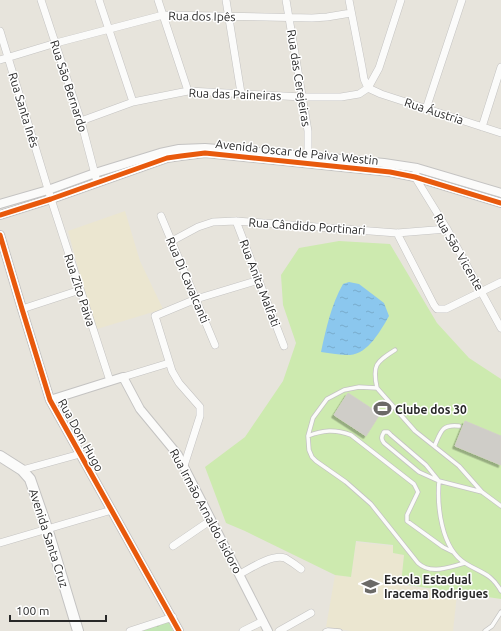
<svg xmlns="http://www.w3.org/2000/svg" width="501" height="631" viewBox="0 0 501 631" font-family="Ubuntu,sans-serif">
<style>
.education{fill:#ebe6d0}
.park{fill:url(#park-crowns)}
.pitch{fill:#cdeaaf}
.water{fill:url(#water-ripples)}
.building{fill:#cfcdc8;stroke:#d2cfc8;filter:url(#shadow)}
.lines{fill:none;stroke-linecap:round;stroke-linejoin:round}
.service-casing{stroke:#c4c3c2;stroke-width:5}
.minor-casing{stroke:#c4c3c2;stroke-width:8}
.tertiary-casing{stroke:#c4c3c2;stroke-width:10}
.secondary-casing{stroke:#c4c3c2;stroke-width:12}
.service{stroke:#fbfbfa;stroke-width:3.5}
.minor{stroke:#fbfbfa;stroke-width:7}
.tertiary{stroke:#fbfbfa;stroke-width:8}
.secondary{stroke:#fbfbfa;stroke-width:10}
.cycleway-casing{stroke:#fff;stroke-width:8}
.cycleway{stroke:#e8590c;stroke-width:5}
.labels{text-anchor:middle;dominant-baseline:central;stroke-width:3;stroke-linejoin:round;paint-order:stroke}
.street-label{font-size:12px;fill:#282828;stroke:#fff}
.poi-label{font-size:12px;font-weight:bold;fill:#282828;stroke:#fff;text-anchor:start}
</style>
<defs>
<pattern id="park-crowns" width="20" height="18" patternUnits="userSpaceOnUse"><rect width="20" height="18" fill="#c2e5b3"/><path d="M2 6a3 3 0 1 1 6 0M12 15a3 3 0 1 1 6 0" fill="none" stroke="#a7c49a"/></pattern>
<pattern id="water-ripples" width="26" height="14" patternUnits="userSpaceOnUse"><rect width="26" height="14" fill="#8bc7ee"/><path d="M2 4q2-2 4 0t4 0M15 11q2-2 4 0t4 0" fill="none" stroke="#78abcc"/></pattern>
<filter id="shadow"><feDropShadow dx="-2.5" dy="2.5" stdDeviation="0" flood-color="#0004"/></filter>
</defs>
<rect width="100%" height="100%" fill="#e7e4dc"/>
<path class="education" d="M125,211L140,261L163,309L97,329L81,279L68,231Z
M356,542L393,546V553L404,555L401,585L457,594L453,631H351L326,627L335,575L351,577Z"/>
<path class="park" d="M165,621L169,623L173,631H136Z"/>
<path class="pitch" d="M339,241L390,244L437,323L469,358L501,379V599L401,584L404,555L393,553V545L356,541L351,577L335,575L245,531L226,523L205,467L245,437L283,381L296,343L283,305L281,275L299,248Z"/>
<path class="water" d="M349,282L359,284L384,303L389,316C381,330 368,354 350,355C340,355 330,353 321,352C326,329 331,305 343,284Z"/>
<path class="building" d="M348,393L380,414L366,436L334,415Z
M465,421L501,436V465L455,446Z"/>
<g class="lines">
<defs>
<path id="service" d="M377,388C372,365 376,362 395,350
M384,432H388L391,435L426,465L439,481L419,472L384,443C381,439 381,437 384,432Z
M308,436C323,430 335,429 351,435L414,484L418,492L407,515V521L443,547L453,552
M435,445C441,431 442,424 459,426
M482,492L501,506
M465,563C449,567 431,575 418,563L371,504L346,482L316,461L312,457L309,450L308,436L313,418L327,399L344,390L359,387L377,388L415,431L459,466L482,492L439,481C437,506 441,548 465,563C481,573 491,573 501,591
M325,631L328,630L340,631
M485,631L492,626L501,612"/>
<path id="minor" d="M41,0L81,121L97,182
M99,0L133,102
M158,0L188,91
M226,0L241,93
M286,0L308,131V162
M349,0L362,67L364,79L368,88
M0,31L51,199L110,381
M0,60L56,43L163,15L312,18L327,17L351,13
M368,88L381,94L501,133
M426,109L462,0
M81,121L133,102L188,91L303,97H341L359,94L368,88L379,68L401,0
M482,127L501,67
M417,168L415,177L447,229L501,328
M161,216L215,345
M236,221L284,346
M397,233L434,305L437,309H446L501,282
M172,241L198,227L213,222L236,221L397,233L447,229
M22,309L80,290
M123,377L169,363
M184,466L200,416V407L179,383L172,371L155,316L196,299L259,280
M22,470L80,454
M0,543L112,510
M173,546L211,520
M240,574C251,568 272,554 285,558C290,561 296,565 301,569
M130,631L173,617
M243,631L263,621
M279,631L311,613"/>
<path id="tertiary" d="M0,204L48,190L95,173L160,153L179,149L205,148L309,156L384,163L417,168L501,193
M0,215L51,199L167,158L181,156L205,153L390,172L415,177L501,203
M0,235L22,309L50,400L179,631
M50,400L123,377L140,409L178,455L268,631"/>
<path id="secondary" d="M0,456L22,470L30,479L47,528L78,631"/>
</defs>
<use href="#service" class="service-casing"/>
<use href="#minor" class="minor-casing"/>
<use href="#tertiary" class="tertiary-casing"/>
<use href="#secondary" class="secondary-casing"/>
<use href="#service" class="service"/>
<use href="#minor" class="minor"/>
<use href="#tertiary" class="tertiary"/>
<use href="#secondary" class="secondary"/>
<defs>
<path id="cycleway" d="M0,215L51,199L167,158L181,156L205,153L390,172L415,177L501,203
M0,235L22,309L50,400L179,631"/>
</defs>
<use href="#cycleway" class="cycleway-casing"/>
<use href="#cycleway" class="cycleway"/>
</g>
<defs>
<symbol id="stadium-bare" viewBox="-9 -9 18 18"><path d="M0-5a6.5 5 0 1 0 0 10a6.5 5 0 1 0 0-10ZM-3.5-1.8h7v3.6h-7Z" fill="#6b6a67" stroke="#fff" stroke-width="2.5" paint-order="stroke"/></symbol>
<symbol id="school-bare" viewBox="-9 -9 18 18"><path d="M0-5L7-2L0 1L-7-2ZM-4 1L0 2.5L4 1V4Q0 6-4 4Z" fill="#6b6a67" stroke="#fff" stroke-width="2.5" paint-order="stroke"/></symbol>
</defs>
<g fill-rule="evenodd">
<use href="#stadium-bare" x="370" y="396" width="25" height="25"/>
<use href="#school-bare" x="358" y="574" width="25" height="25"/>
</g>
<g class="labels">
<g class="street-label">
<text transform="translate(202 16) rotate(1)">Rua dos Ipês</text>
<text transform="translate(299 78) rotate(81)">Rua das Cerejeiras</text>
<text transform="translate(69 86) rotate(72)">Rua São Bernardo</text>
<text transform="translate(235 94) rotate(2)">Rua das Paineiras</text>
<text transform="translate(24 110) rotate(73)">Rua Santa Inês</text>
<text transform="translate(434 111) rotate(18)">Rua Áustria</text>
<text transform="translate(297 152) rotate(6)">Avenida Oscar de Paiva Westin</text>
<text transform="translate(307 226) rotate(4)">Rua Cândido Portinari</text>
<text transform="translate(459 252) rotate(60)">Rua São Vicente</text>
<text transform="translate(188 280) rotate(67)">Rua Di Cavalcanti</text>
<text transform="translate(260 283) rotate(69)">Rua Anita Malfati</text>
<text transform="translate(80 290) rotate(72)">Rua Zito Paiva</text>
<text transform="translate(81 435) rotate(61)">Rua Dom Hugo</text>
<text transform="translate(206 511) rotate(62)">Rua Irmão Arnaldo Isidoro</text>
<text transform="translate(49 538) rotate(72)">Avenida Santa Cruz</text>
</g>
<g class="poi-label">
<text x="395" y="409">Clube dos 30</text>
<text x="384" y="579">Escola Estadual<tspan x="384" dy="14">Iracema Rodrigues</tspan></text>
</g>
</g>
<path d="M10 615v6h96v-6" fill="none" stroke="#282828" stroke-width="2"/>
<text x="16" y="615" font-size="12" fill="#282828" stroke="#ffffff" stroke-width="3" paint-order="stroke">100 m</text>
</svg>
